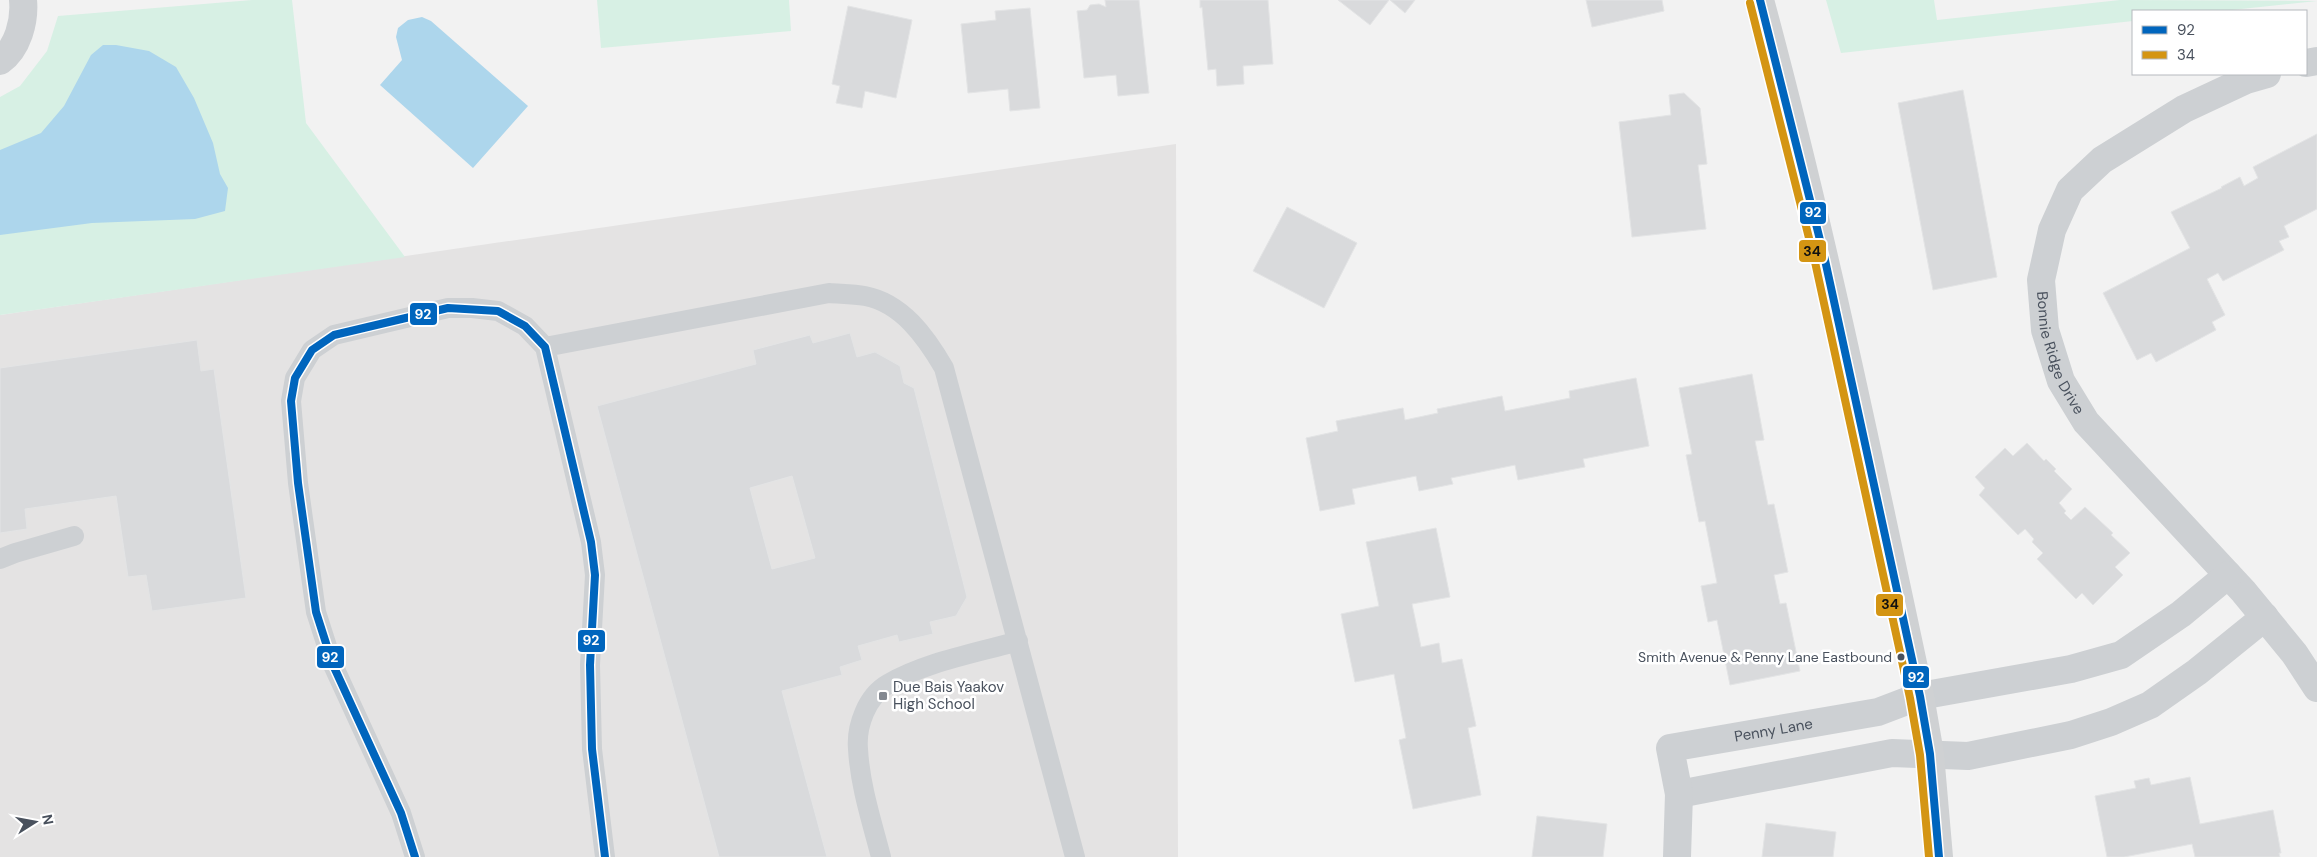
<svg xmlns="http://www.w3.org/2000/svg" width="2317" height="857" viewBox="0 0 2317 857" font-family="'DM Sans',sans-serif">
<style>
.education{fill:#e4e3e3}
.green{fill:#d7f0e4}
.water{fill:#add6ec}
.building{fill:#d9dadc;stroke:#e3e4e5;fill-rule:evenodd}
.lines{fill:none;stroke-linecap:round;stroke-linejoin:round}
.service{stroke:#cdd0d3;stroke-width:20}
.minor{stroke:#cdd0d3;stroke-width:28}
.secondary{stroke:#cfd1d3;stroke-width:28}
.bus-1-casing{stroke:#fff;stroke-width:11}
.bus-2-casing{stroke:#fff;stroke-width:11}
.bus-1{stroke:#0065bd;stroke-width:8}
.bus-2{stroke:#d49513;stroke-width:8}
.bus-dot{fill:#49515d;stroke:#fff;stroke-width:2}
.poi-dot{fill:#848991;stroke:#fff;stroke-width:2}
.labels{text-anchor:middle;dominant-baseline:central;stroke-width:5;stroke-linejoin:round;paint-order:stroke}
.bus-label{font-size:14px;fill:#49515d;stroke:#fff;text-anchor:end}
.street-label{font-size:15px;fill:#49515d;stroke:#fff}
.poi-label{font-size:15px;fill:#49515d;stroke:#fff;text-anchor:start}
.line-badge{stroke:#fff;stroke-width:2}
.badge-label{font-size:14px;text-anchor:middle;font-weight:bold;fill:#fff}
.pale-badge-label{font-size:14px;text-anchor:middle;font-weight:bold;fill:#111}
</style>
<rect width="100%" height="100%" fill="#f2f2f2"/>
<path class="education" d="M1176,144L1178,857H0V315Z"/>
<path class="green" d="M252,0H292L306,123L405,257L0,315V97L20,86L47,51L58,16Z
M597,0H789L791,31L601,48Z
M1826,0H1934L1937,20L2120,0L2317,1L2223,11H2133V21L1841,53Z"/>
<path class="water" d="M422,17L431,21L528,106L473,168L380,85L402,60L396,37L398,28L408,20Z
M103,45H116L149,51L176,67L194,98L213,143L220,174L228,188L225,211L195,219L92,223L0,235V150L41,133L64,106L91,55Z"/>
<path class="building" d="M1105,0H1139L1149,93L1118,96L1116,75L1084,78L1077,11L1087,10L1090,5L1099,4L1106,7Z
M1200,0H1268L1273,64L1243,66L1244,84L1217,86L1216,69L1208,70L1202,7L1200,8Z
M1338,0H1389L1370,25Z
M1390,0H1415L1405,13Z
M1586,0H1662L1664,11L1592,27Z
M848,6L912,20L896,98L865,91L862,108L836,103L840,86L832,84Z
M1030,8L1040,108L1010,111L1008,89L968,93L961,24L996,20L995,11Z
M1963,90L1997,277L1933,290L1898,103Z
M1684,93L1700,108L1707,164L1698,165L1706,229L1632,237L1619,122L1671,115L1669,95Z
M2317,134V209L2284,226L2289,237L2279,241L2284,250L2223,281L2218,273L2207,279L2225,315L2212,322L2216,330L2156,362L2151,353L2137,360L2103,293L2190,248L2171,212L2222,188L2221,187L2240,177L2244,186L2258,178L2253,167Z
M1287,207L1357,243L1324,308L1253,271Z
M850,333L857,357L875,352L900,366L904,383L914,388L967,597L956,616L930,622L933,634L899,642L897,635L858,646L862,660L840,667L842,675L782,691L827,857H719L597,406L756,364L753,350L810,335L813,343ZM792,476L815,558L772,569L750,488Z
M197,340L201,371L214,369L246,598L152,611L146,575L128,577L116,496L25,509L27,529L0,533V368Z
M1752,374L1764,440L1755,441L1768,505L1774,504L1788,572L1774,575L1780,604L1786,603L1800,671L1730,685L1717,620L1708,622L1701,586L1717,583L1705,521L1699,522L1686,455L1692,454L1679,388Z
M1636,378L1649,446L1583,459L1585,467L1518,480L1515,465L1451,478L1453,484L1419,491L1416,476L1352,489L1355,504L1320,511L1306,438L1338,431L1336,421L1403,408L1405,420L1438,413L1437,409L1502,396L1505,411L1570,398L1569,391Z
M2027,443L2044,461L2046,459L2056,469L2054,471L2072,489L2059,503L2066,511L2064,513L2071,520L2085,507L2113,533L2111,535L2130,553L2115,567L2123,575L2093,605L2082,593L2076,599L2037,559L2043,553L2032,542L2034,539L2025,529L2018,535L1979,495L1985,488L1975,477L2005,448L2013,456Z
M1436,528L1450,597L1412,604L1421,647L1439,643L1442,663L1462,659L1476,726L1468,728L1481,795L1413,809L1399,740L1406,738L1394,674L1355,682L1341,614L1379,606L1366,542Z
M2190,777L2200,824L2273,810L2281,853H2279L2280,857H2195L2192,844L2124,857H2107L2095,796L2136,788L2134,781L2149,778L2151,785Z
M1537,816L1607,824L1603,857H1532Z
M1766,823L1836,832L1833,857H1762Z"/>
<g class="lines">
<path class="service" d="M545,347L829,293C841,294 853,294 865,296C902,303 926,337 944,368L1075,857
M0,559L15,553L74,536
M415,857L401,813L333,665L316,612L298,483L291,401L295,378L312,350L334,335L448,308H472L498,311L525,326L545,347L591,542L595,575L590,665L592,749L605,857
M881,857C872,822 860,786 858,749C856,726 867,696 888,684C925,662 977,653 1018,641"/>
<g class="minor">
<path d="M0,61C18,48 25,21 23,0"/>
<path d="M2306,63L2317,61"/>
<path id="s1" d="M2267,74L2246,80L2184,109L2102,160L2070,190L2052,230L2041,280L2045,330L2061,381L2086,422L2244,592L2294,653L2317,688"/>
<path d="M1679,794L1892,753L1968,756L2071,735L2111,722L2150,705L2197,672L2265,617"/>
<path id="s2" d="M1677,857L1679,794L1670,748L1878,712L1920,696L2071,669L2121,655L2181,614L2228,575"/>
</g>
<path class="secondary" d="M1760,0C1822,230 1870,463 1920,696L1930,754L1939,857"/>
<defs>
<path id="bus-1" d="M1760,0L1825,260L1920,696L1930,754L1939,857
M415,857L401,813L333,665L316,612L298,483L291,401L295,378L312,350L334,335L448,308L498,311L525,326L545,347L591,542L595,575L590,665L592,749L605,857"/>
<path id="bus-2" d="M1750,3L1815,262L1910,698L1920,755L1929,857"/>
</defs>
<use href="#bus-1" class="bus-1-casing"/>
<use href="#bus-2" class="bus-2-casing"/>
<use href="#bus-1" class="bus-1"/>
<use href="#bus-2" class="bus-2"/>
</g>
<circle class="bus-dot" cx="1901" cy="657" r="4.5"/>
<rect class="poi-dot" x="878" y="691" width="10" height="10" rx="2.5"/>
<g class="labels">
<g class="bus-label">
<text x="1892" y="657">Smith Avenue &amp; Penny Lane Eastbound</text>
</g>
<g class="street-label">
<text stroke="none"><textPath href="#s1" startOffset="402">Bonnie Ridge Drive</textPath></text>
<text stroke="none"><textPath href="#s2" startOffset="215">Penny Lane</textPath></text>
</g>
<g class="poi-label">
<text x="893" y="687">Due Bais Yaakov<tspan x="893" dy="17">High School</tspan></text>
</g>
</g>
<g class="line-badge">
<rect x="1799" y="201" width="28" height="24" rx="5" fill="#0065bd"/>
<rect x="1798" y="239" width="29" height="24" rx="5" fill="#d49513"/>
<rect x="409" y="302" width="29" height="24" rx="5" fill="#0065bd"/>
<rect x="1875" y="593" width="29" height="24" rx="5" fill="#d49513"/>
<rect x="577" y="629" width="29" height="24" rx="5" fill="#0065bd"/>
<rect x="316" y="645" width="29" height="24" rx="5" fill="#0065bd"/>
<rect x="1902" y="665" width="28" height="24" rx="5" fill="#0065bd"/>
</g>
<g class="badge-label">
<text x="1813" y="217">92</text>
<text x="423" y="319">92</text>
<text x="591" y="645">92</text>
<text x="330" y="662">92</text>
<text x="1916" y="682">92</text>
</g>
<g class="pale-badge-label">
<text x="1812" y="256">34</text>
<text x="1890" y="609">34</text>
</g>
<rect x="2132" y="10" width="175" height="65" fill="#ffffff" stroke="#b6b9be"/>
<rect x="2142" y="26" width="25" height="8" fill="#0065bd" stroke="#b6b9be"/>
<text x="2177" y="35" font-size="15" fill="#49515d">92</text>
<rect x="2142" y="51" width="25" height="8" fill="#d49513" stroke="#b6b9be"/>
<text x="2177" y="60" font-size="15" fill="#49515d">34</text>
<g transform="translate(35 822) rotate(79)" stroke="#ffffff" stroke-width="4" paint-order="stroke">
<path d="M0-4L9 19L0 12L-9 19Z" fill="#49515d"/>
<text y="-8" font-size="14" font-weight="bold" text-anchor="middle" fill="#49515d">N</text>
</g>
</svg>
